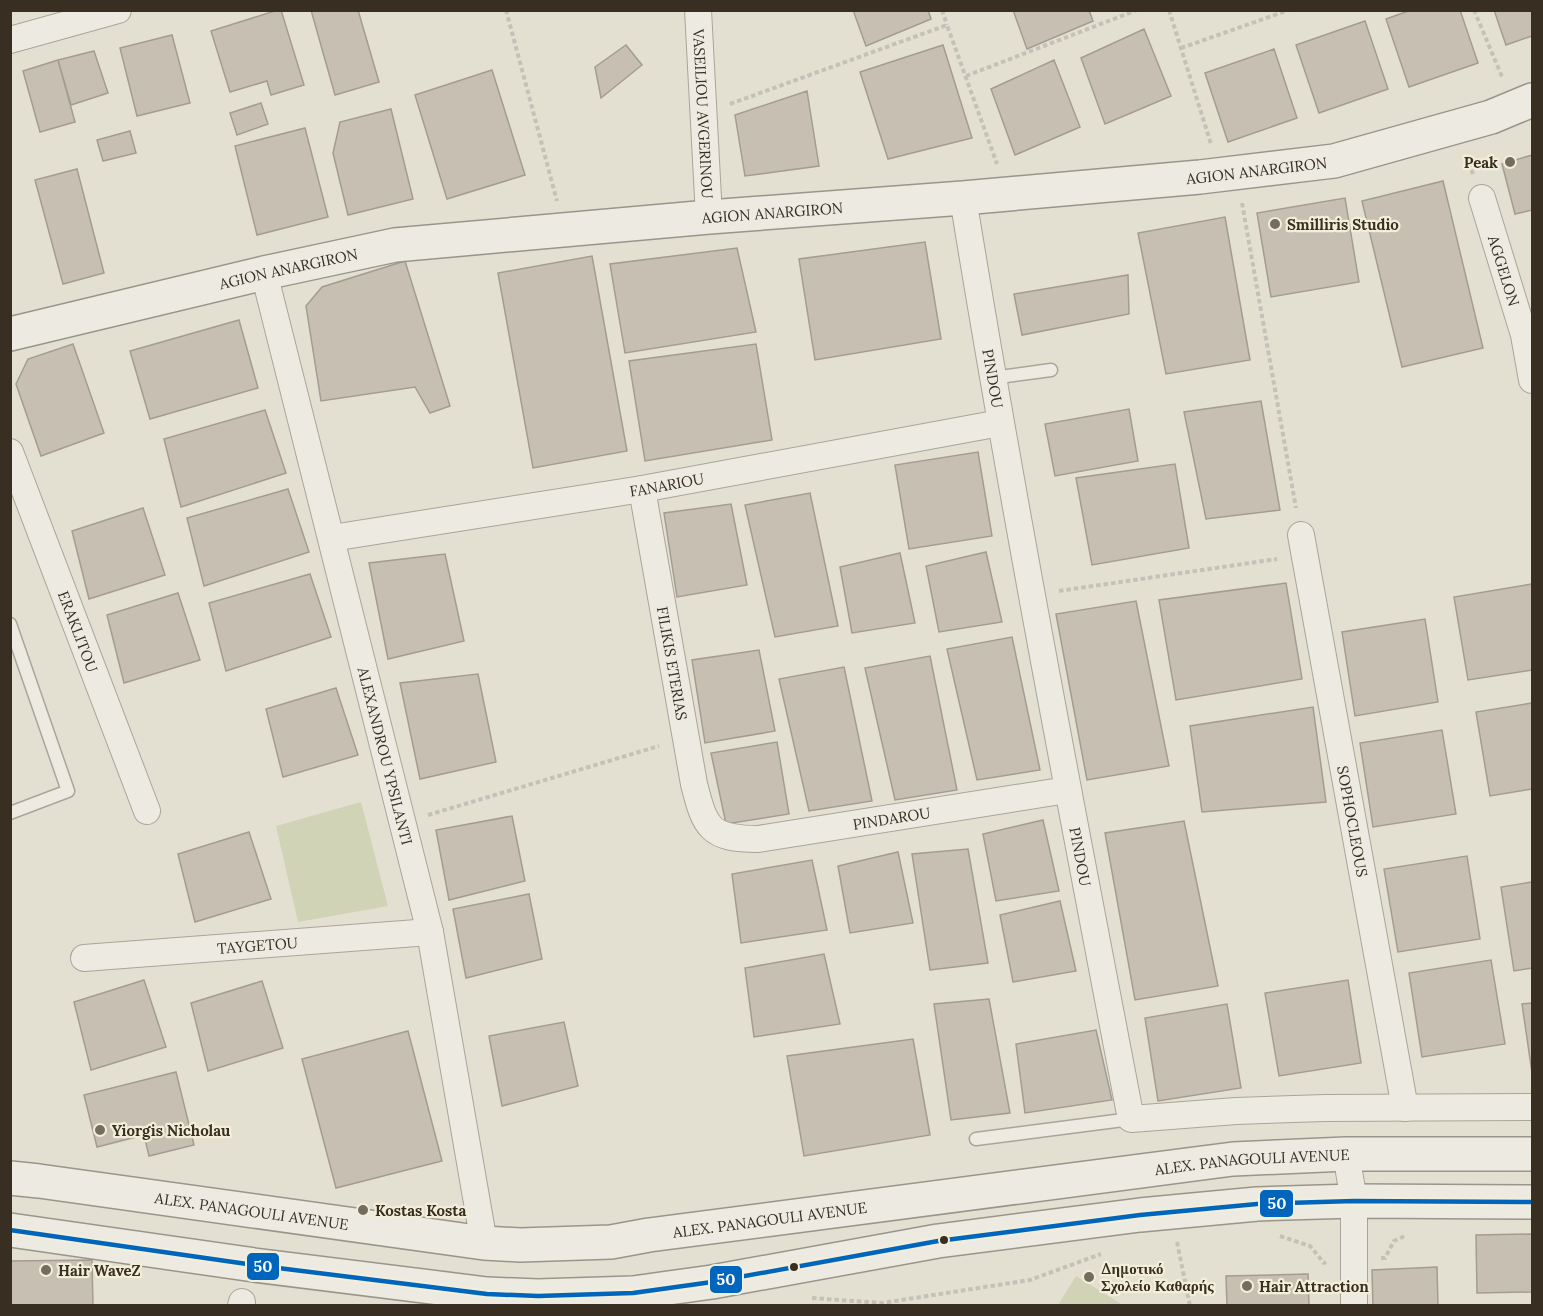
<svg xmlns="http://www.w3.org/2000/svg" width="1543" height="1316" viewBox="0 0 1543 1316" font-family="Lora,serif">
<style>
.green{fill:#d0d3b5}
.building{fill:#c7bfb2;stroke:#a49c91;stroke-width:1.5}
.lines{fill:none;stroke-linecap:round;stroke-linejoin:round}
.lane-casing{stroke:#a9a59a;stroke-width:15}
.street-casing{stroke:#a9a59a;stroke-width:28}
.secondary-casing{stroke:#99958a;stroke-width:36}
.path{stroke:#c4c1b8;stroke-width:4;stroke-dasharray:4.5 3;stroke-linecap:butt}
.lane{stroke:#eceae1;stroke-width:12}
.street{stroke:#eceae1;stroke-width:26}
.secondary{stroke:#eceae1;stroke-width:33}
.bus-1-casing{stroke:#f3eed9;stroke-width:9}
.bus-1{stroke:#0065bd;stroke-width:4.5}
.poi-dot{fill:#746c60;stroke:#f3eed9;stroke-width:2}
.bus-dot{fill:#382e22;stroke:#f3eed9;stroke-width:2}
.labels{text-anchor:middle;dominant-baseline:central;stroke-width:4.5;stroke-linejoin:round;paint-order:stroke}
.street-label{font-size:15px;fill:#382e22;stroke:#f3eed9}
.poi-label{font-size:15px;font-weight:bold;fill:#382e22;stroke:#f3eed9;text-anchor:start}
.line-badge{stroke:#f3eed9;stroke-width:2}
.badge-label{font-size:16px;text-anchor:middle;font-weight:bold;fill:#fff}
</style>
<rect width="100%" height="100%" fill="#e3e0d2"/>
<path class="green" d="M361,802L388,906L298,922L276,826Z
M1076,1276L1123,1305H1058Z"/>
<path class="building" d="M278,10H281L304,85L271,95L267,81L230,92L211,31Z
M311,10H358L379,82L335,95Z
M853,10H928L931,19L866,46Z
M1013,10H1089L1093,21L1027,49Z
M1411,10H1460L1478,63L1409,87L1386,19Z
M1494,10H1532V36L1506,45Z
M1365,21L1388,89L1319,113L1296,45Z
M1144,29L1171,96L1105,124L1081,58Z
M172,35L190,103L137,116L120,48Z
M626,45L642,65L601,98L595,67Z
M943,45L972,138L888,159L860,72Z
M1274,49L1297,118L1228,142L1205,73Z
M94,51L108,93L71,105L58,60Z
M58,60L75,122L40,132L23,71Z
M1054,60L1080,127L1015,155L991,89Z
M492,70L525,175L447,199L415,95Z
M807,91L819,166L745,176L735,115Z
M261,103L268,124L237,135L230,113Z
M391,109L413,199L348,215L333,153L340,122Z
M305,128L328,217L257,235L235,146Z
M130,131L136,153L103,161L97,140Z
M1532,155V210L1515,214L1502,164Z
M77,169L104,273L63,284L35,180Z
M1443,181L1483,348L1402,367L1362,201Z
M1345,198L1359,282L1271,297L1257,213Z
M1225,217L1250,360L1166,374L1138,233Z
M925,242L941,339L815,360L799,259Z
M737,248L756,332L625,353L610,264Z
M592,256L627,451L533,468L498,273Z
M405,261L450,406L430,413L415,387L321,401L306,306L322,287Z
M1128,275L1129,314L1022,335L1014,294Z
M239,320L258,388L150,419L130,351Z
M73,344L104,433L41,456L16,384L28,359Z
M756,344L772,440L645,461L629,361Z
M1261,401L1280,510L1206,519L1184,412Z
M1129,409L1138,461L1055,476L1045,424Z
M265,410L286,473L181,507L164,439Z
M978,452L992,536L909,549L895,465Z
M1175,464L1189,548L1092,565L1076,478Z
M288,489L309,552L204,586L187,518Z
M810,493L838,626L775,637L745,505Z
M731,504L747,585L677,597L664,513Z
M143,508L165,575L89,599L72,531Z
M986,552L1002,622L939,632L926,566Z
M900,553L915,623L852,633L840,567Z
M445,554L464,641L388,659L369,563Z
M310,574L331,637L226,671L209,603Z
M1286,583L1302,679L1176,700L1159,600Z
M1532,584V670L1468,680L1454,597Z
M178,593L200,660L124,683L107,615Z
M1136,601L1169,766L1087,780L1056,614Z
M1425,619L1438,702L1355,716L1342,632Z
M1012,637L1040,770L977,780L947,649Z
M759,650L775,731L705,743L692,660Z
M930,656L957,790L895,800L865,668Z
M844,667L872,801L809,811L779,679Z
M478,674L496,762L420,779L400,683Z
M336,688L358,755L283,777L266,709Z
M1532,703V789L1490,796L1476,712Z
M1313,707L1326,802L1202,812L1190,726Z
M1442,730L1456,814L1373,827L1360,743Z
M777,742L789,814L726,824L711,753Z
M512,816L525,881L449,900L436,830Z
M1043,820L1059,891L996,901L983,834Z
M1184,821L1218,986L1135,1000L1105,833Z
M249,832L271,899L195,922L178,854Z
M968,849L988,963L930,970L912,854Z
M898,852L913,923L850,933L838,866Z
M1467,856L1480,939L1398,952L1384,869Z
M812,860L827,930L741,943L732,874Z
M1532,882V968L1514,971L1501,887Z
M529,894L542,959L466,978L453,909Z
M1060,901L1076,971L1013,982L1000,915Z
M824,954L840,1024L754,1037L745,968Z
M1491,960L1505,1044L1422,1057L1409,973Z
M144,980L166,1047L91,1070L74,1002Z
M1348,980L1361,1063L1279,1076L1265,993Z
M262,981L283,1048L208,1071L191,1003Z
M989,999L1010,1113L951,1120L934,1004Z
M1532,1003V1073L1522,1004Z
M1227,1004L1241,1088L1158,1101L1145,1018Z
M564,1022L578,1086L502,1106L489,1036Z
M1096,1030L1112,1100L1025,1113L1016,1044Z
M408,1031L442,1161L336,1188L302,1059Z
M913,1039L930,1135L804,1156L787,1056Z
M176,1072L194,1145L149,1156L144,1135L97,1147L84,1095Z
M1532,1234V1292L1477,1293L1476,1235Z
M92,1260L93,1306H10V1261Z
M1437,1267L1438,1306H1373L1372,1270Z
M1308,1274L1309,1306H1227L1226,1276Z"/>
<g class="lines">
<defs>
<path id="lane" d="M992,378L1051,370
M10,624L68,791L10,813
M976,1139L1131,1119"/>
<g id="street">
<path id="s1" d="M698,10L709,217"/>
<path d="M10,40L118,10"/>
<path id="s2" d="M963,198C1013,506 1072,812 1131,1119L1236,1111L1325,1108L1532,1107"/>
<path id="s3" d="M1482,198L1524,335L1532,380"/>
<path id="s4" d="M264,273L430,932L484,1243"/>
<path id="s5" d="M10,452L147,811"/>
<path id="s6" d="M642,489L694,784C705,828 710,839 758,839L1067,790"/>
<path id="s7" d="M1301,535L1405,1108"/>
<path id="s8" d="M332,538L642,489L1000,423"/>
<path id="s9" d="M84,958L430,932"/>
<path d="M1346,1154L1354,1201V1306"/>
<path d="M241,1306L242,1302"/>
</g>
<g id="secondary">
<path id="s10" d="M10,334L264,273L395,245L709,217L963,198L1200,177L1334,161L1491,117L1532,100"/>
<path id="s11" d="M10,1178L39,1181L484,1243L520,1245L611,1242L649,1235L1233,1159L1346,1154H1532"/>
<path d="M10,1230L254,1265L487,1294L538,1296L633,1293L712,1282L938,1241L1140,1215L1257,1204L1354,1201L1532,1202"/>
</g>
</defs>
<use href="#lane" class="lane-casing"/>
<use href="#street" class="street-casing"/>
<use href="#secondary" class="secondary-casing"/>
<path class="path" d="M506,10L557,201
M942,10L947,25
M1169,10L1211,144
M1474,10L1503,79
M1181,48L1289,10
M966,76L1137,10
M730,104L947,25L997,164
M1466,156L1473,174
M1242,203L1296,508
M1059,591L1277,559
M428,815L659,746
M1280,1236L1310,1246L1324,1263L1326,1262
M1177,1242L1190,1306
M1381,1258H1385L1394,1241L1407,1235
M812,1298L882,1303L1030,1280L1101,1254"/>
<use href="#lane" class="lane"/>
<use href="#street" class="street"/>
<use href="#secondary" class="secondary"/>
<defs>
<path id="bus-1" d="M10,1230L254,1265L487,1294L538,1296L633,1293L712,1282L938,1241L1140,1215L1257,1204L1354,1201L1532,1202"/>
</defs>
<use href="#bus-1" class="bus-1-casing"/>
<use href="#bus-1" class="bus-1"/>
</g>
<g class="poi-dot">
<circle cx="1510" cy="162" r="6"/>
<circle cx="1275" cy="224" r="6"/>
<circle cx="100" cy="1130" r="6"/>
<circle cx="363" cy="1210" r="6"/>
<circle cx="46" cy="1270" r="6"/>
<circle cx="1089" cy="1277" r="6"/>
<circle cx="1247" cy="1286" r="6"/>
</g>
<g class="bus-dot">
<circle cx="944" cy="1240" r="5"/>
<circle cx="794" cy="1267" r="5"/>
</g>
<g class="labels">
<g class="street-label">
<text stroke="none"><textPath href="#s1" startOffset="104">VASEILIOU AVGERINOU</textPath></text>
<text stroke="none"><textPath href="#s10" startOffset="1260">AGION ANARGIRON</textPath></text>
<text stroke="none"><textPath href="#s10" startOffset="774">AGION ANARGIRON</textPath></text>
<text stroke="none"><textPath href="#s10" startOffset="286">AGION ANARGIRON</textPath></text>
<text stroke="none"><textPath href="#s3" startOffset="76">AGGELON</textPath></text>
<text stroke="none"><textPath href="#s2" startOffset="183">PINDOU</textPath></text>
<text stroke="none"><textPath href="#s8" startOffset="339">FANARIOU</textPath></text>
<text stroke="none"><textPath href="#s5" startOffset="192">ERAKLITOU</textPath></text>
<text stroke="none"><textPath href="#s6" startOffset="177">FILIKIS ETERIAS</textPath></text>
<text stroke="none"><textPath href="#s4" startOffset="498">ALEXANDROU YPSILANTI</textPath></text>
<text stroke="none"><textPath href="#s6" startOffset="531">PINDAROU</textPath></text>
<text stroke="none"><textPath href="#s7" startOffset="291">SOPHOCLEOUS</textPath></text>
<text stroke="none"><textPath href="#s2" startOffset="669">PINDOU</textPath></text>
<text stroke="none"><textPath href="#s9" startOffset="174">TAYGETOU</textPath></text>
<text stroke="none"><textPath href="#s11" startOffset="1252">ALEX. PANAGOULI AVENUE</textPath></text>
<text stroke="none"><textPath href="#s11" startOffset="244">ALEX. PANAGOULI AVENUE</textPath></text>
<text stroke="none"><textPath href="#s11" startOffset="766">ALEX. PANAGOULI AVENUE</textPath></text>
</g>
<g class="poi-label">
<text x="1498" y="162" text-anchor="end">Peak</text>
<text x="1287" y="224">Smilliris Studio</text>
<text x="112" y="1130">Yiorgis Nicholau</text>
<text x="375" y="1210">Kostas Kosta</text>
<text x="1101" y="1268">Δημοτικό<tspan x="1101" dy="17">Σχολείο Καθαρής</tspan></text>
<text x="58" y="1270">Hair WaveZ</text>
<text x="1259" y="1286">Hair Attraction</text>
</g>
</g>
<g class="line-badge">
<rect x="1259" y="1189" width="35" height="29" rx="6" fill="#0065bd"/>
<rect x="246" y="1252" width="34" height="29" rx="6" fill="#0065bd"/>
<rect x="709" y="1265" width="34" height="29" rx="6" fill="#0065bd"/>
</g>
<g class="badge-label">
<text x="1277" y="1209">50</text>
<text x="263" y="1272">50</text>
<text x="726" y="1285">50</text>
</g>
<rect width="1543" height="1316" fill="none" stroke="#382e22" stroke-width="24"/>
</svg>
